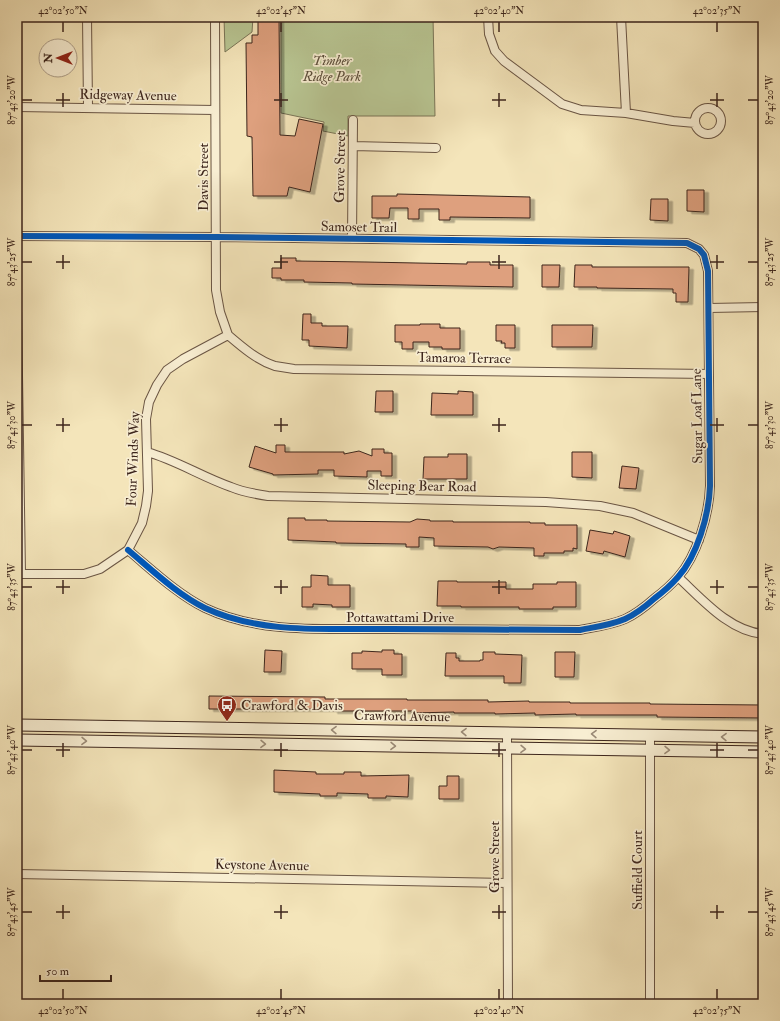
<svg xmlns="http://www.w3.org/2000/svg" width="780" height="1021" viewBox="0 0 780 1021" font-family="'IM FELL Double Pica',serif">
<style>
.green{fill:#b8c592;stroke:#7a7557}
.building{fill:#dea07e;stroke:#3c251c;filter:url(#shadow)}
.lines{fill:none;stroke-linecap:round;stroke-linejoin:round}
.street-casing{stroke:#6a5544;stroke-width:10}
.secondary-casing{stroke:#3c251c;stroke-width:13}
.street{stroke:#f8eed2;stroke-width:8}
.secondary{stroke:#f8eed2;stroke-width:11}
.cycleway-casing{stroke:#f8eed2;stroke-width:8}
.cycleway{stroke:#0057b8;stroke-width:6}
.oneway{stroke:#9a8a77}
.ticks{fill:none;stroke:#3c251c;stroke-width:1.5}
.labels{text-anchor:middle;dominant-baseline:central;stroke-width:3.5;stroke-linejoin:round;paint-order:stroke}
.park-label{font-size:14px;font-style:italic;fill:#5b4d3a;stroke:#f8eed2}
.street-label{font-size:14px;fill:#3c251c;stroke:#f8eed2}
.poi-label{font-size:14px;fill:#3c251c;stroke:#f8eed2;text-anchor:start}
.neatline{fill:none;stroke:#3c251c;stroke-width:1.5}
.ticks-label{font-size:10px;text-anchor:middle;fill:#3c251c}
</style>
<defs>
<filter id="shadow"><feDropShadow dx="4.5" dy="2.5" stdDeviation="0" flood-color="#0004"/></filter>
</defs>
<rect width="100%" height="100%" fill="#f4e5ba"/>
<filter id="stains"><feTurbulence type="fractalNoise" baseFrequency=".005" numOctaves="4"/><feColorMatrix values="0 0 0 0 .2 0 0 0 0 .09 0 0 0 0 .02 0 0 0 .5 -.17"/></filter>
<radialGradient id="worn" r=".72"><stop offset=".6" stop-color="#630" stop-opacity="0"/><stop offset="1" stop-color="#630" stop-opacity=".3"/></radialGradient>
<path class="green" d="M224,17H253L252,32L225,52Z
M281,17H433L435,116H348V136L323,131L324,122L281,113Z"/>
<path class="building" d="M258,17H279L280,135L295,136L299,119L323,124L310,192L289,187L287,196H253L252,137L247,136L246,43H252V35H258Z
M687,190H704V212L687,211Z
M397,194L530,197V218L450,217V220H439V209H419V219H408V208H390L389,218H372V196H397Z
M651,199H668V221L650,220Z
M281,258H296V261L366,262L467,264V262H490V265H513V287L352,284V283L304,282V280H281V278H272V268H281Z
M542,265H560L559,287H542Z
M575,265H592V267H689L688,302H676V293H673V289L597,288V287H574Z
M303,314H311V323H322V326H348L347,348L309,346V340H302Z
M420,324H440V328H460V349H442V347H429V342H413V349H402V342H395V325H420Z
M496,325H515V348H505V343H501L502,341H496Z
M552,325H593L592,347H552Z
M376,391H393V412H375Z
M458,391L473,392V415H431L432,393L458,394Z
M276,445H285V452H344V454L359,451L372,456V449H384V453H392V476H381V471H367V477L334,476V470H318V474L273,475V474L249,467L255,446L276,453Z
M572,452H592V478L572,477Z
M448,454H467V479H423L424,457H448Z
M622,466L639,468L636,489L619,488Z
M288,518H305V520H327V521L410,522L417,519L430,520V521H453V522H530V523H545V525H577V549L573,548V551H564V553H544V556H534V548L499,547L493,549L488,547L434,546V538L419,537V547H406V544L336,543V542L288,540Z
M590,530L613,534L614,531L630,536L625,557L604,551L603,554L586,551Z
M311,575L328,576V585H350V607H332V605L313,604V607H302V587H311Z
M438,581H457V582H506V589H533V584H557V582H576V607H553V609H519V607H461V606H437Z
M265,650L282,651L281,672H264Z
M382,650H394V654H402V675H382V669H352V653H362V651L382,652Z
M483,652H495V654L522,655L521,683H504V676H445L446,653H456V658H459V661H480V660H483Z
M555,652H575L574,677H555Z
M209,696L325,697V699H407V700H488V702L529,701V702H570V703H650V704L763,705V718L657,717V715H576V714L535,715V713L495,714V713H454V712L412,713V711H333V709H209Z
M274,770L316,772V774H344V772H361V776L409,775L408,797L386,796V798H368V794L337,793V796H320V794L274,792Z
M447,776H459V799H439V786H447Z"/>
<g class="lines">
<defs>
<path id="street" d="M87,17L88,107
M215,17L216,290L220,312L228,335
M488,17L489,34L495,51L504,61L562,104L581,110L626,113L673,121L695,123
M621,17L626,113
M17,107L215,110
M695 121a13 13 0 1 1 26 0a13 13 0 1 1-26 0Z
M353,146L436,148
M17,236L216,237L687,243L699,249L704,255L708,271L710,486C709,515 697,556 678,577C671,585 663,592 655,598C646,606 636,614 625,619C611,625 595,627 580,630C517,630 453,629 390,629C329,628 262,635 205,608C177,594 152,570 128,550
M352,239L353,120
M709,308L763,307
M17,309L21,574
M228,335C242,347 257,360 275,366C281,367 288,368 294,369L709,374
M147,452C176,460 202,477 231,487C243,492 255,494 268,496L546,502L600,506L633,513L699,540
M17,574H84L100,569L128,550L142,523L146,506L148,491L146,419L149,402L157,385L167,370L183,359L228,335
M678,577C702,599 729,631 763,634
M507,733L508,1004
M17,874L507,883
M650,1004V735"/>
<path id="secondary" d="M17,725L763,737
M17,740L763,752"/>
</defs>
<use href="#street" class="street-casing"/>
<use href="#secondary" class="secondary-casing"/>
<use href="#street" class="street"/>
<use href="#secondary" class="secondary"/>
<defs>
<path id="cycleway" d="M17,236L216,237L687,243L699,249L704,255L708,271L710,486C709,515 697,556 678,577C671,585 663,592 655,598C646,606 636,614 625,619C611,625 595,627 580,630C517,630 453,629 390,629C329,628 262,635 205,608C177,594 152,570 128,550"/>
</defs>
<use href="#cycleway" class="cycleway-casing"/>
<use href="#cycleway" class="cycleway"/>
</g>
<defs><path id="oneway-chevron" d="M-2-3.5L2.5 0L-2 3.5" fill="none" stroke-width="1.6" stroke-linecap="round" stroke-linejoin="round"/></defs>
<g class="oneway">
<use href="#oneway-chevron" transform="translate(334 730) rotate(-179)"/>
<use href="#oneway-chevron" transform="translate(464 732) rotate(-179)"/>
<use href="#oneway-chevron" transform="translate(594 734) rotate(-179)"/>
<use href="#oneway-chevron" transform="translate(724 737) rotate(-179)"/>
<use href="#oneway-chevron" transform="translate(84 741) rotate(1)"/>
<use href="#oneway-chevron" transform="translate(263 744) rotate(1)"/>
<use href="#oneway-chevron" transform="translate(393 746) rotate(1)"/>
<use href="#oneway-chevron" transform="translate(523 749) rotate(1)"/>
<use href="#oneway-chevron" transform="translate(667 750) rotate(1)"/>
</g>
<path class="ticks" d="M63,22V32M281,22V32M499,22V32M717,22V32M63,93V107M281,93V107M499,93V107M717,93V107M22,100H32M56,100H70M274,100H288M492,100H506M710,100H724M748,100H758M63,255V269M281,255V269M499,255V269M717,255V269M22,262H32M56,262H70M274,262H288M492,262H506M710,262H724M748,262H758M63,418V432M281,418V432M499,418V432M717,418V432M22,425H32M56,425H70M274,425H288M492,425H506M710,425H724M748,425H758M63,580V594M281,580V594M499,580V594M717,580V594M22,587H32M56,587H70M274,587H288M492,587H506M710,587H724M748,587H758M63,743V757M281,743V757M499,743V757M717,743V757M22,750H32M56,750H70M274,750H288M492,750H506M710,750H724M748,750H758M63,905V919M281,905V919M499,905V919M717,905V919M22,912H32M56,912H70M274,912H288M492,912H506M710,912H724M748,912H758M63,989V999M281,989V999M499,989V999M717,989V999"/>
<defs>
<symbol id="bus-pin" viewBox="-11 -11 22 30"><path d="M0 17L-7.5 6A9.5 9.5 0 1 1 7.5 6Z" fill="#8f2418" stroke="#f8eed2"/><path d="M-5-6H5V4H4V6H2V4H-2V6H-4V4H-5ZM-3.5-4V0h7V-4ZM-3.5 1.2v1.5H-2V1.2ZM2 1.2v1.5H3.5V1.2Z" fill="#fff"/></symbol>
</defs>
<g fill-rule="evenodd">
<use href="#bus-pin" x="216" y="694" width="22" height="30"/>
</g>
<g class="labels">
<g class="park-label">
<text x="332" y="60">Timber<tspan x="332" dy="16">Ridge Park</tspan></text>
</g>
<g class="street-label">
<text transform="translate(128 95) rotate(1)">Ridgeway Avenue</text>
<text transform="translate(340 167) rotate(-89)">Grove Street</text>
<text transform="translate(203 177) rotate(-90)">Davis Street</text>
<text transform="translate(359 227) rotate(1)">Samoset Trail</text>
<text transform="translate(464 358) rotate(1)">Tamaroa Terrace</text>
<text transform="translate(697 416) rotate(-91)">Sugar Loaf Lane</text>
<text transform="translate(133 459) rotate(-88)">Four Winds Way</text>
<text transform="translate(422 486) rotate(1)">Sleeping Bear Road</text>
<text x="400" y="617">Pottawattami Drive</text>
<text transform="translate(402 716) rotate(1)">Crawford Avenue</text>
<text transform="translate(494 857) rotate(-90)">Grove Street</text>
<text transform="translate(262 865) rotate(1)">Keystone Avenue</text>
<text transform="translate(637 870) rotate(-90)">Suffield Court</text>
</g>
<g class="poi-label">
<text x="241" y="705">Crawford &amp; Davis</text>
</g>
</g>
<rect width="780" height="1021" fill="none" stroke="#f4e5ba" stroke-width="44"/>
<g transform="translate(58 58) rotate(270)"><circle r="19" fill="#f8eed2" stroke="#ad9e89"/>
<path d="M0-3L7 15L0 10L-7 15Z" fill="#8f2418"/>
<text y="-6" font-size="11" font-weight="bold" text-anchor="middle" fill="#3c251c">N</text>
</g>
<path d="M40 975v6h71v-6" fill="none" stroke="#3c251c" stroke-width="2"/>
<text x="46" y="975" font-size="12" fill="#3c251c" stroke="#f8eed2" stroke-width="3" paint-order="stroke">50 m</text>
<rect x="22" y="22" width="736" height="977" class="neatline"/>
<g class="ticks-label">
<text x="63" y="14">42°02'50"N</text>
<text x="281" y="14">42°02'45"N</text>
<text x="499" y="14">42°02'40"N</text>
<text x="717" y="14">42°02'35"N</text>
<text transform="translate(769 100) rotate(-90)" y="4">87°43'20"W</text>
<text transform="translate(11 100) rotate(-90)" y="4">87°43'20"W</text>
<text transform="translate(769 262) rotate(-90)" y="4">87°43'25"W</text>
<text transform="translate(11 262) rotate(-90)" y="4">87°43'25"W</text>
<text transform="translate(769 425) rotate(-90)" y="4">87°43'30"W</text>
<text transform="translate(11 425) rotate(-90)" y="4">87°43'30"W</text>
<text transform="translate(769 587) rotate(-90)" y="4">87°43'35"W</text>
<text transform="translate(11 587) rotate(-90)" y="4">87°43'35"W</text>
<text transform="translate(769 750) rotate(-90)" y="4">87°43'40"W</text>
<text transform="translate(11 750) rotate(-90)" y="4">87°43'40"W</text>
<text transform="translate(769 912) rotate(-90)" y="4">87°43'45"W</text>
<text transform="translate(11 912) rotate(-90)" y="4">87°43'45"W</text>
<text x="63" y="1014">42°02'50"N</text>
<text x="281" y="1014">42°02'45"N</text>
<text x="499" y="1014">42°02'40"N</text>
<text x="717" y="1014">42°02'35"N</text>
</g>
<rect width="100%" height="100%" filter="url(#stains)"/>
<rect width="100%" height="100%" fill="url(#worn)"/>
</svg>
